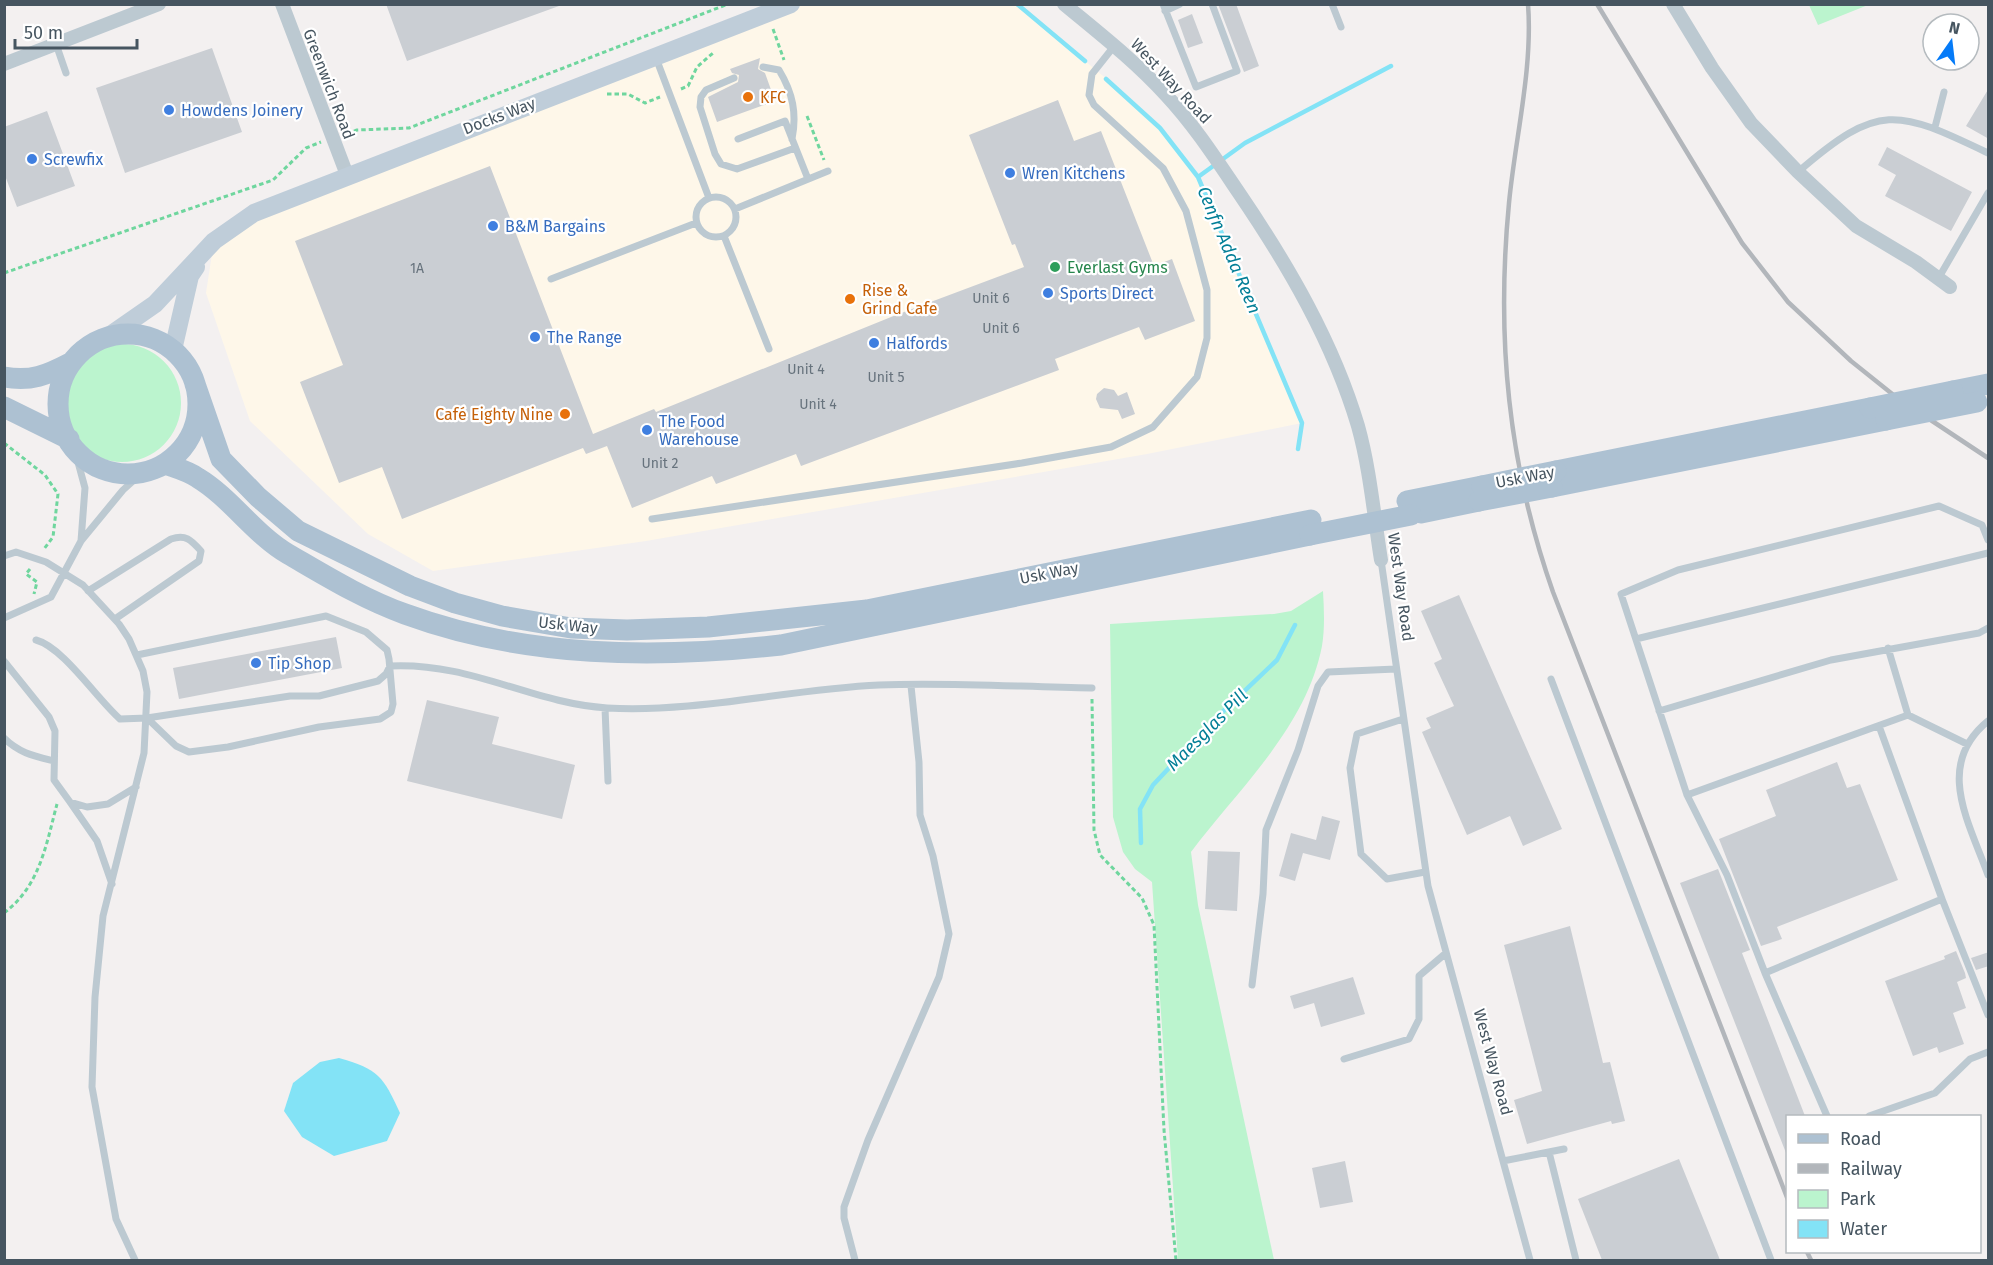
<svg xmlns="http://www.w3.org/2000/svg" width="1993" height="1265" viewBox="0 0 1993 1265" font-family="'Fira Sans',sans-serif">
<style>
.commercial{fill:#fef7e9}
.green{fill:#bbf4ce}
.water{fill:#83e3f6}
.lines{fill:none;stroke-linecap:round;stroke-linejoin:round}
.stream{stroke:#83e3f6;stroke-width:4.5}
.building{fill:#caced3}
.path{stroke:#6fd69e;stroke-width:3;stroke-dasharray:4.5 3;stroke-linecap:butt}
.lane{stroke:#bcc9d1;stroke-width:7}
.street{stroke:#bcc9d1;stroke-width:14}
.secondary{stroke:#bfcdd9;stroke-width:18}
.primary{stroke:#adc1d2;stroke-width:21}
.rail{stroke:#b2b6bb;stroke-width:4.5}
.primary-bridge{stroke:#adc1d2;stroke-width:21}
.food-dot{fill:#e8710a;stroke:#fff;stroke-width:2}
.shop-dot{fill:#3f7fe0;stroke:#fff;stroke-width:2}
.leisure-dot{fill:#2e9e5b;stroke:#fff;stroke-width:2}
.labels{text-anchor:middle;dominant-baseline:central;stroke-width:4.5;stroke-linejoin:round;paint-order:stroke}
.number-label{font-size:14px;fill:#67737d}
.street-label{font-size:16px;fill:#465560;stroke:#fff}
.food-label{font-size:16px;fill:#c56008;stroke:#fff;text-anchor:start}
.shop-label{font-size:16px;fill:#366cbe;stroke:#fff;text-anchor:start}
.leisure-label{font-size:16px;fill:#27864d;stroke:#fff;text-anchor:start}
.water-label{font-size:18px;font-style:italic;fill:#037f97;stroke:#fff}
</style>
<rect width="100%" height="100%" fill="#f3f0f0"/>
<path class="commercial" d="M791,5H1017L1125,94L1160,128L1198,177L1302,423L1147,454L646,541L433,571L368,534L250,421L206,293L214,241L232,225Z"/>
<path class="green" d="M1809,5H1868L1818,25Z
M63 403a59 59 0 1 1 118 0a59 59 0 1 1-118 0Z
M1323,591C1324,609 1325,628 1322,646C1306,728 1239,788 1191,852L1198,905L1274,1260H1178L1152,882L1135,869L1123,852L1113,817L1110,624L1274,614L1291,611Z"/>
<path class="water" d="M339,1058C378,1069 383,1076 400,1113L387,1141L334,1156L302,1137L284,1111L293,1083L320,1062Z"/>
<g class="lines">
<path class="stream" d="M1017,4L1085,61
M1106,79L1160,128L1198,177L1302,423L1298,449
M1198,177L1245,143L1391,66
M1141,843L1140,809L1153,785L1214,720L1277,660L1295,625"/>
</g>
<path class="building" d="M386,4H559V6L407,61Z
M1218,4H1236L1259,66L1244,72Z
M1192,14L1203,43L1188,48L1178,20Z
M212,48L242,132L125,173L96,88Z
M760,58L758,69L765,73L775,101L717,122L708,97L738,82L739,75L732,73L730,69Z
M1989,88V139L1966,126Z
M1058,100L1074,141L1101,131L1154,266L1172,259L1195,321L1145,340L1139,327L1055,359L1059,370L801,466L796,454L716,484L712,476L632,508L607,446L586,454L583,448L402,519L382,467L339,483L300,382L343,365L295,241L490,166L593,434L654,409L656,412L896,315L1024,267L1015,244L1012,245L969,135Z
M47,111L75,186L17,207L4,173V127Z
M1887,147L1972,192L1951,231L1885,196L1896,175L1878,165Z
M1104,388L1114,390L1118,396L1127,392L1135,414L1122,419L1118,410L1100,408L1096,399L1097,394Z
M1459,595L1562,829L1523,846L1510,816L1467,835L1422,732L1431,728L1426,718L1454,706L1434,663L1442,659L1421,611Z
M336,637L342,668L179,699L173,668Z
M427,700L499,717L492,744L575,765L562,819L407,781Z
M1837,762L1847,788L1860,784L1898,880L1777,927L1782,939L1761,946L1719,839L1776,816L1766,790Z
M1322,816L1340,821L1330,860L1303,853L1295,881L1279,876L1291,833L1316,840Z
M1208,851L1240,852L1237,911L1205,909Z
M1718,869L1750,950L1742,953L1805,1116H1788V1158L1680,883Z
M1570,926L1603,1063L1610,1062L1625,1121L1612,1124L1611,1121L1527,1144L1514,1100L1542,1091L1504,945Z
M1956,951L1965,973L1966,978L1957,982L1966,1008L1953,1013L1964,1044L1939,1053L1937,1047L1913,1056L1885,981L1945,959L1944,956Z
M1989,952V966L1976,970L1971,958Z
M1353,977L1365,1014L1321,1027L1314,1003L1294,1009L1290,996Z
M1679,1159L1720,1260H1602L1578,1199Z
M1345,1161L1353,1202L1320,1208L1312,1168Z"/>
<g class="lines">
<path class="path" d="M773,29L784,60
M681,89L688,86L697,67L713,53
M607,94H628L645,103L660,97
M807,116L824,160
M347,134L357,130L409,128L728,4
M4,273L273,180L306,148L321,142
M4,443L45,475L58,494L53,537L44,549
M30,569L26,574L37,582L34,594
M1092,699L1094,830L1100,855L1142,898L1154,925L1164,1130L1176,1260
M4,913C40,886 46,845 57,804"/>
<path class="lane" d="M1163,4L1196,87L1237,71L1212,4
M1332,4L1341,27
M1165,11L1180,4
M56,44L66,73
M656,58L709,198
M763,67L779,70C793,93 797,114 792,139
M734,78L706,90L701,97L700,107L715,154L721,164L737,169L795,148
M1935,127L1944,92
M738,139L785,121L808,179
M1798,172C1879,102 1896,109 1988,153
M696 217a20 20 0 1 1 40 0a20 20 0 1 1-40 0Z
M735,209L828,171
M724,236L769,349
M551,279L696,223
M1938,279L1988,193
M75,451L85,488L81,541
M652,519L1022,463L1111,447L1153,427L1197,377L1207,338V290L1186,211L1163,168L1094,105L1089,95L1092,74L1115,45
M4,556L16,552L46,562L83,585L119,624L129,639L143,671L147,692L144,753L103,916L95,997L92,1087L116,1219L135,1260
M1381,560L1428,886L1530,1260
M88,591L171,539C186,534 191,540 201,551L199,561L115,619
M4,618L51,597L81,541L123,490L142,473
M1636,639L1988,553
M36,640C63,647 97,699 120,719L147,718L290,696H319L378,681L386,674L390,666C471,662 531,703 607,708C699,713 788,689 879,685C949,682 1021,687 1092,688
M1888,648L1908,715
M137,655L326,616L366,632L387,650L389,659L393,704L391,712L380,719L319,727L228,747L189,752L176,746L147,718
M4,661L49,717L55,731L54,780L70,802L87,807L108,804L136,787
M1551,679L1771,1260
M605,708L608,781
M1659,711L1831,660L1979,633L1988,628
M1403,719L1357,734L1350,768L1361,854L1387,879L1425,872
M1988,721C1934,765 1969,822 1988,875
M1879,726L1942,899L1765,973L1727,875L1687,795L1908,715L1967,744
M4,738C19,753 34,756 54,761
M1687,795L1621,594L1678,570L1939,506L1982,525L1988,540
M70,802L97,841L112,884
M1942,899L1988,1015
M1765,973L1827,1116
M1252,985L1263,894L1266,830L1298,750L1318,686L1328,672L1396,669
M1344,1059L1409,1039L1419,1019V976L1446,953
M1869,1116L1935,1093L1970,1059L1988,1052
M1549,1152L1576,1260
M1503,1161L1564,1149
M855,1260L844,1218V1207L868,1140L939,977L949,934L933,856L920,815L919,762L911,686"/>
<path class="street" d="M282,4L347,175
M1064,4C1099,33 1135,61 1166,95C1194,125 1216,159 1239,193C1288,265 1333,342 1358,426C1370,469 1374,516 1381,560
M1673,4L1712,68L1751,123L1798,172L1856,226L1916,262L1950,287
M4,64L159,4"/>
<path class="secondary" d="M109,336L155,304L214,241L254,213L791,4
M173,350L190,276L196,267"/>
<path class="primary" d="M58 404a70 70 0 1 1 140 0a70 70 0 1 1-140 0Z
M4,377C31,382 47,375 70,363
M195,384L221,459L258,497L298,531L410,586L455,603L502,616L571,628L627,630L708,627L867,610L1311,520
M1953,391L1988,384
M4,407L69,439
M165,464C176,468 188,471 198,478C231,498 254,534 288,554C326,576 363,599 405,614C525,658 655,659 781,645L1310,535
M1556,471L1870,408
M1552,487L1886,420
M1407,501L1482,486
M1421,513L1479,501"/>
<path class="rail" d="M1528,4C1533,69 1515,139 1509,203C1496,338 1508,464 1553,592L1788,1200
M1597,4L1742,243L1788,302L1851,361L1896,397L1988,458
M1807,1252L1811,1260"/>
<path class="primary-bridge" d="M1870,408L1953,391
M1886,420L1977,402
M1482,486L1556,471
M1479,501L1552,487
M1310,535L1411,515"/>
</g>
<g class="food-dot">
<circle cx="748" cy="97" r="6"/>
<circle cx="850" cy="299" r="6"/>
<circle cx="565" cy="414" r="6"/>
</g>
<g class="shop-dot">
<circle cx="169" cy="110" r="6"/>
<circle cx="32" cy="159" r="6"/>
<circle cx="1010" cy="173" r="6"/>
<circle cx="493" cy="226" r="6"/>
<circle cx="1048" cy="293" r="6"/>
<circle cx="535" cy="337" r="6"/>
<circle cx="874" cy="343" r="6"/>
<circle cx="647" cy="430" r="6"/>
<circle cx="256" cy="663" r="6"/>
</g>
<circle class="leisure-dot" cx="1055" cy="267" r="6"/>
<g class="labels">
<g class="number-label">
<text x="417" y="268">1A</text>
<text x="991" y="298">Unit 6</text>
<text x="1001" y="328">Unit 6</text>
<text x="806" y="369">Unit 4</text>
<text x="886" y="377">Unit 5</text>
<text x="818" y="404">Unit 4</text>
<text x="660" y="463">Unit 2</text>
</g>
<g class="street-label">
<text transform="translate(1171 81) rotate(47)">West Way Road</text>
<text transform="translate(329 84) rotate(69)">Greenwich Road</text>
<text transform="translate(499 116) rotate(-21)">Docks Way</text>
<text transform="translate(1525 477) rotate(-11)">Usk Way</text>
<text transform="translate(1049 573) rotate(-11)">Usk Way</text>
<text transform="translate(1401 587) rotate(82)">West Way Road</text>
<text transform="translate(568 625) rotate(6)">Usk Way</text>
<text transform="translate(1493 1062) rotate(75)">West Way Road</text>
</g>
<g class="food-label">
<text x="760" y="97">KFC</text>
<text x="862" y="290">Rise &amp;<tspan x="862" dy="18">Grind Cafe</tspan></text>
<text x="553" y="414" text-anchor="end">Café Eighty Nine</text>
</g>
<g class="shop-label">
<text x="181" y="110">Howdens Joinery</text>
<text x="44" y="159">Screwfix</text>
<text x="1022" y="173">Wren Kitchens</text>
<text x="505" y="226">B&amp;M Bargains</text>
<text x="1060" y="293">Sports Direct</text>
<text x="547" y="337">The Range</text>
<text x="886" y="343">Halfords</text>
<text x="659" y="421">The Food<tspan x="659" dy="18">Warehouse</tspan></text>
<text x="268" y="663">Tip Shop</text>
</g>
<g class="leisure-label">
<text x="1067" y="267">Everlast Gyms</text>
</g>
<g class="water-label">
<text transform="translate(1229 250) rotate(67)">Cenfn Adda Reen</text>
<text transform="translate(1207 730) rotate(-45)">Maesglas Pill</text>
</g>
</g>
<rect width="1993" height="1265" fill="none" stroke="#465560" stroke-width="12"/>
<rect x="1786" y="1115" width="195" height="138" fill="#ffffff" stroke="#b5bbbf" stroke-width="1.5"/>
<rect x="1798" y="1134" width="30" height="9" fill="#adc1d2" stroke="#b5bbbf" stroke-width="1.5"/>
<text x="1840" y="1145" font-size="18" fill="#465560">Road</text>
<rect x="1798" y="1164" width="30" height="9" fill="#b2b6bb" stroke="#b5bbbf" stroke-width="1.5"/>
<text x="1840" y="1175" font-size="18" fill="#465560">Railway</text>
<rect x="1798" y="1190" width="30" height="18" fill="#bbf4ce" stroke="#b5bbbf" stroke-width="1.5"/>
<text x="1840" y="1205" font-size="18" fill="#465560">Park</text>
<rect x="1798" y="1220" width="30" height="18" fill="#83e3f6" stroke="#b5bbbf" stroke-width="1.5"/>
<text x="1840" y="1235" font-size="18" fill="#465560">Water</text>
<g transform="translate(1951 42) rotate(14)"><circle r="28" fill="#ffffff" stroke="#b5bbbf" stroke-width="1.5"/>
<path d="M0-4.5L10 22L0 15L-10 22Z" fill="#057bf8"/>
<text y="-9" font-size="16" font-weight="bold" text-anchor="middle" fill="#465560">N</text>
</g>
<path d="M15 39v9h122v-9" fill="none" stroke="#465560" stroke-width="3"/>
<text x="24" y="39" font-size="18" fill="#465560" stroke="#ffffff" stroke-width="4.5" paint-order="stroke">50 m</text>
</svg>
